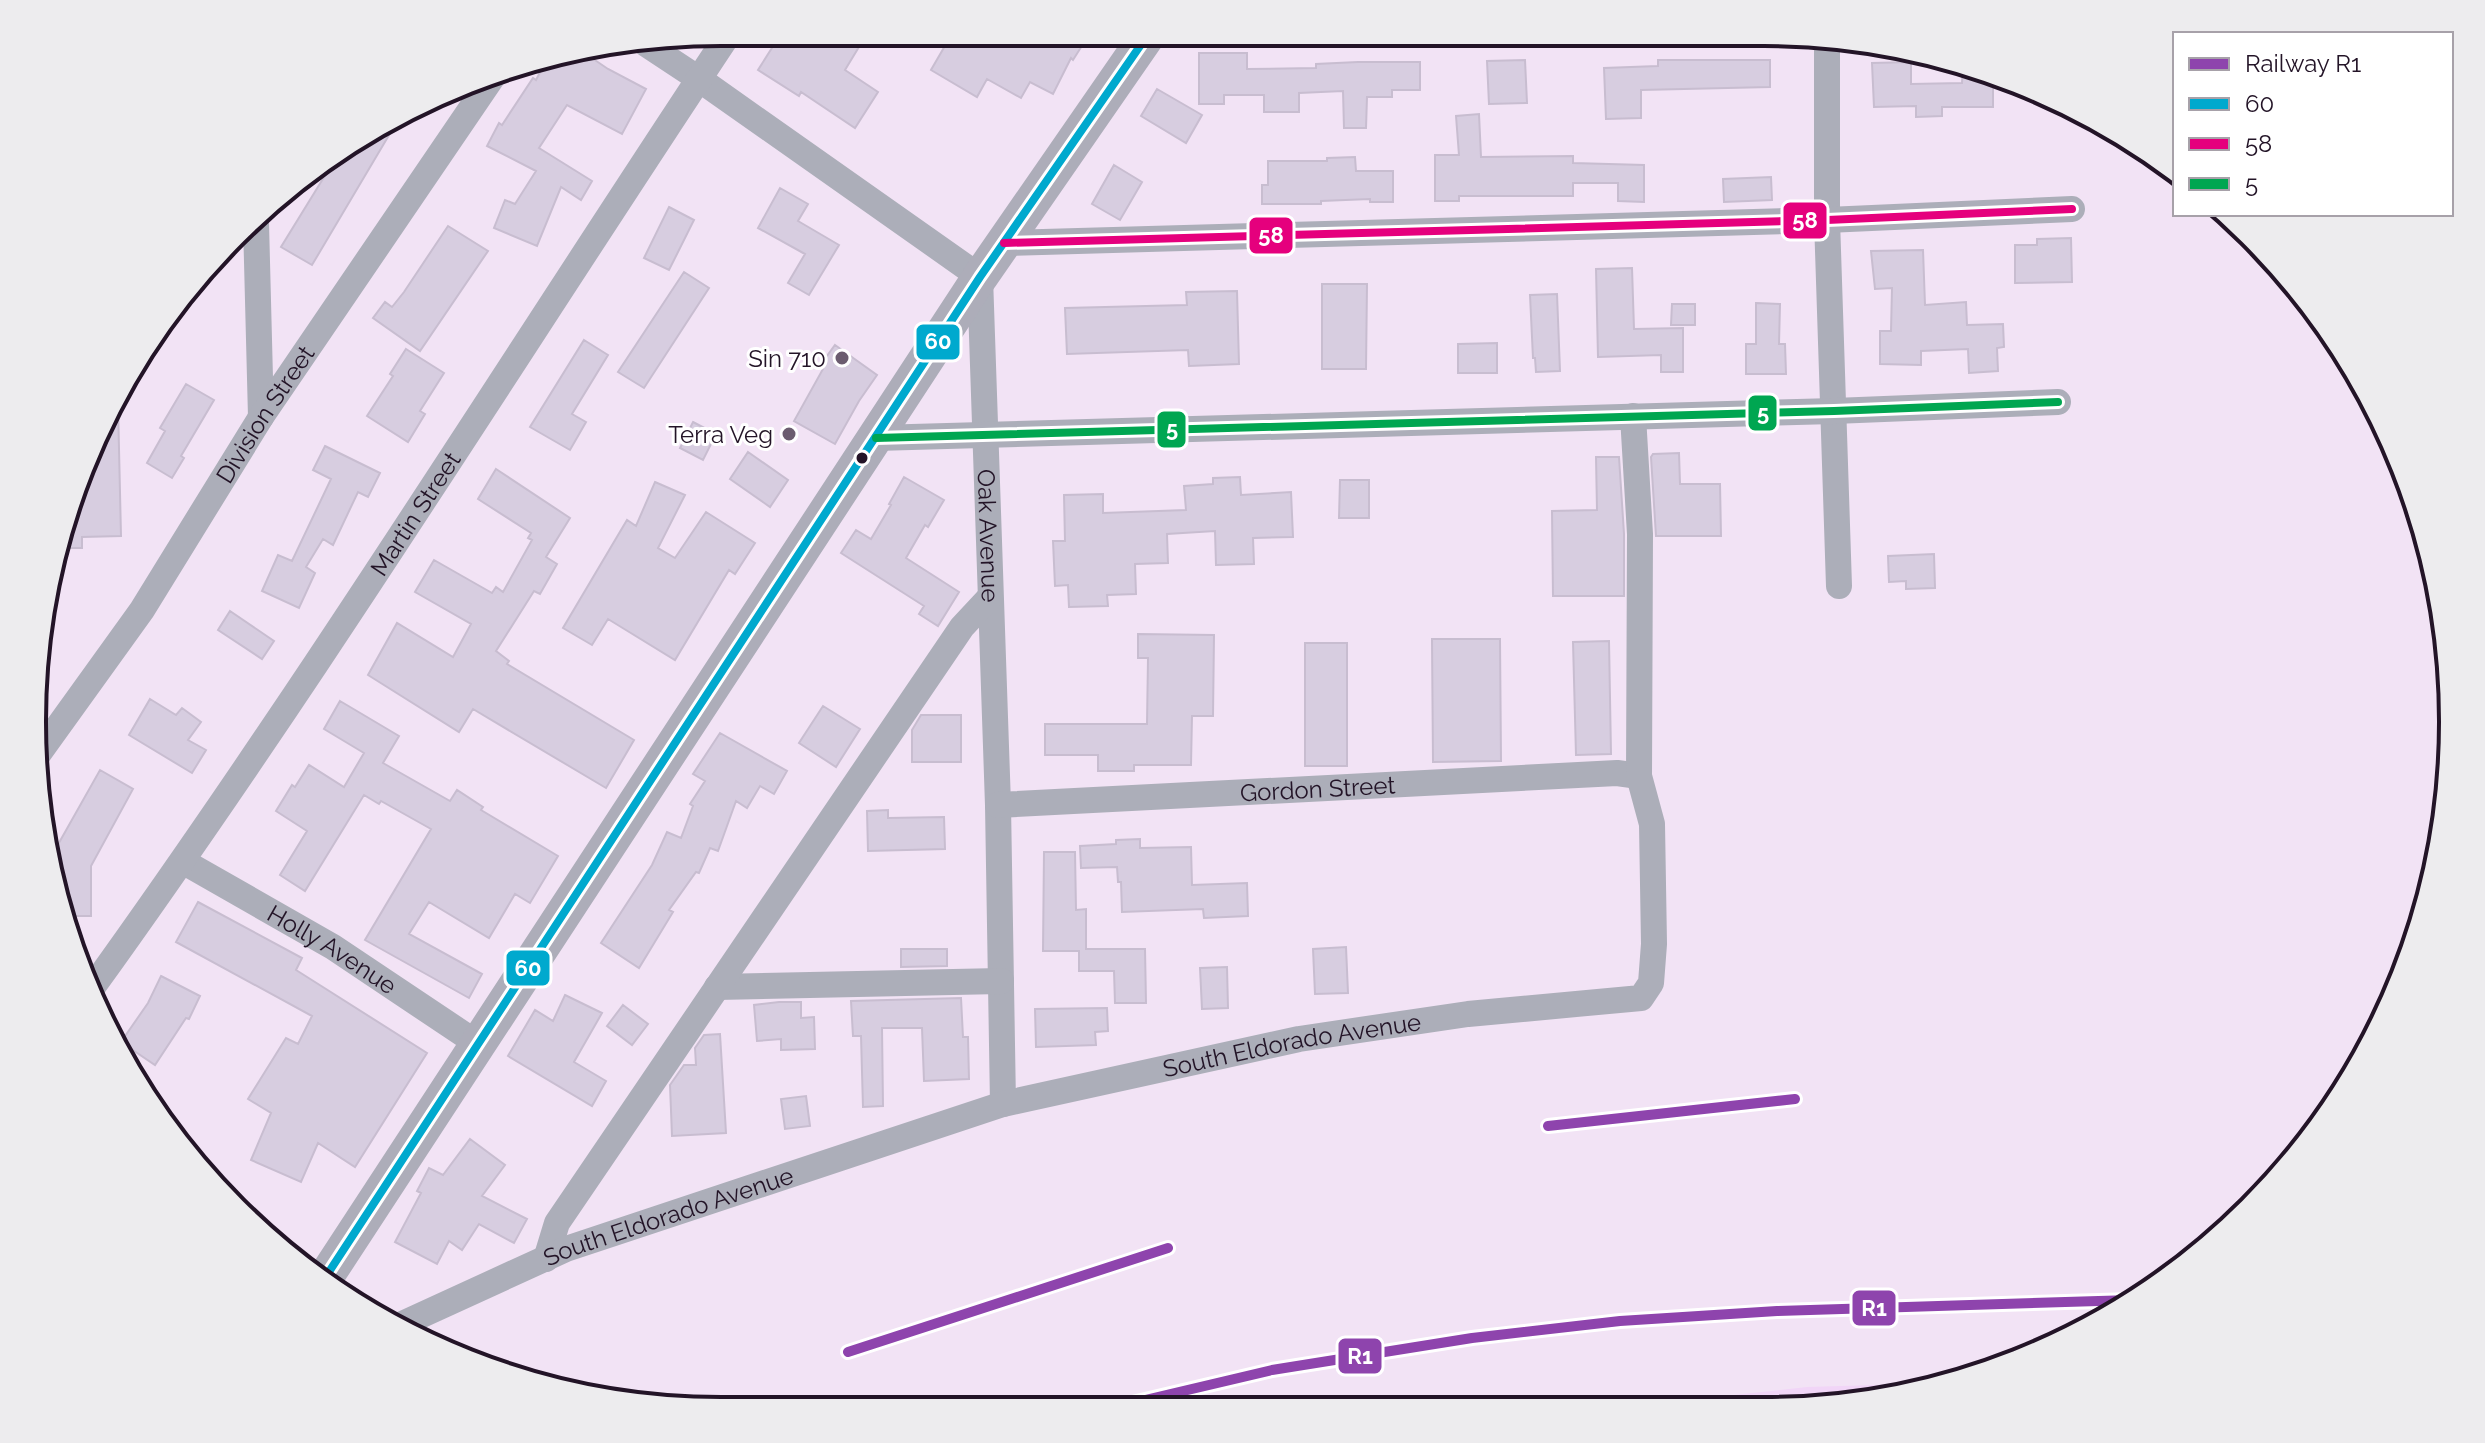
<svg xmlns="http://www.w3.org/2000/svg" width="2485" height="1443" viewBox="0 0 2485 1443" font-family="Raleway,sans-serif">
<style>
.built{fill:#f1d5f7}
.building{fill:#d7cde0;stroke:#c8bdd0;stroke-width:2}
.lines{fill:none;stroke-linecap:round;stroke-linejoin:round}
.street{stroke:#acaeb9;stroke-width:26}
.secondary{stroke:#adadb9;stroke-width:36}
.rail{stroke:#aeaab4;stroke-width:6;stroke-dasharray:4 8;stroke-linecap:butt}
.bus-1-casing{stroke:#fff;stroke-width:14}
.bus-2-casing{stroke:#fff;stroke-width:14}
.bus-3-casing{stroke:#fff;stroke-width:14}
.bus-1{stroke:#00a9ce;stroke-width:8}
.bus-2{stroke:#e5007d;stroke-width:8}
.bus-3{stroke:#00a651;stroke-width:8}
.rail-1-casing{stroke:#fff;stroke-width:16}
.rail-1{stroke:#8e44ad;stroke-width:10}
.poi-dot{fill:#6b5c6f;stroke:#fff;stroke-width:3}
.bus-dot{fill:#231427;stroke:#fff;stroke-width:3}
.labels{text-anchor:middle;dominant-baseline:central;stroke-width:6;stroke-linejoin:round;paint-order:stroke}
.poi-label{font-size:24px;fill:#231427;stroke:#fff;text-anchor:end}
.street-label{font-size:24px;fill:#231427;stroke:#fff}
.rim{fill:none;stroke:#231427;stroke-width:4}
.line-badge{stroke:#fff;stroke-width:3}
.badge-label{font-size:22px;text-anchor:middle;font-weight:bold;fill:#fff}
</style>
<rect width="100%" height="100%" fill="#f2e3f5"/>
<path class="built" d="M1943,1383L1809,1409H1604L1807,1387Z"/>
<path class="building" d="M791,32L816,45L823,32H868L845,70L878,92L855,128L801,92L799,96L758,70L777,40L784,45Z
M953,32H1004L1023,43L1030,32L1090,33L1073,60L1071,58L1053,94L1030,82L1021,98L987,79L977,97L931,70Z
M1199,53H1247V69L1316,68V64L1358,62H1420V90H1392V97H1367L1366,128H1344L1343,91L1299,93V112H1264V95H1224V104H1199Z
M586,54L608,69L646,89L622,134L567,105L539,148L592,181L581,200L561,187L537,246L494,228L505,200L515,204L536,171L487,146L499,123L502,125L533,78L536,80L546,61Z
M1525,60L1527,103L1489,104L1487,61Z
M1658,60H1770V87L1641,90V118L1606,119L1604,68L1658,66Z
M1911,62V84L1962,83L1963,64L1993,72V107H1942V116L1916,117V106L1874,107L1872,63Z
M1157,89L1202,115L1186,143L1141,116Z
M1479,114L1481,157L1573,156V163L1644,165V202L1618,201V183H1573V196H1459V201H1435V155H1459L1456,116Z
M395,125L312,265L281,247L337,156Z
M1355,157L1356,171H1393V202H1370V199L1321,201V204H1262V185H1268V161H1327V158Z
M1114,165L1142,182L1120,220L1092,204Z
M1771,177L1772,200L1724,202L1723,179Z
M780,188L808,204L798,221L839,245L809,295L788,283L805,254L758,228Z
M669,207L694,220L669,270L644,258Z
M448,226L488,251L420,351L373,318L385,302L392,307L404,292Z
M2071,238L2072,282L2015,283V245H2037V239Z
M1923,250L1925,305L1966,302L1967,325L2003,324L2004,347L1997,348L1998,371L1969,373L1968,349L1921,351V365L1880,364V331H1891L1892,288L1875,289L1871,251Z
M1632,268L1634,329L1683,328V372H1661V355L1598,357L1596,269Z
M684,272L709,288L644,388L618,372Z
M1322,284H1367L1366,369H1322Z
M1237,291L1239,364L1189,366L1188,350L1067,354L1065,308L1187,305L1186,292Z
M1557,294L1560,371L1536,372L1535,358H1533L1530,295Z
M1756,303L1780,304L1779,344H1785L1786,374H1746V344H1756Z
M1672,304H1695V325H1671Z
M584,340L608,355L572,414L586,422L570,450L530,427Z
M1497,343V373H1458V344Z
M835,345L877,375L859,401L835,444L794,421L823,369L819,367Z
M406,349L444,373L420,411L425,414L408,442L367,416L393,376L390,374Z
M186,384L214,400L181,456L184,458L172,478L147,463L165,431L160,428Z
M118,405L121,536L82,537V548H60V534Z
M693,422L716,434L703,460L680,448Z
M325,446L380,473L368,497L358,492L333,545L323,539L306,567L315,573L299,608L262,591L278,555L292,561L331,479L313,470Z
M748,452L788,480L770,507L730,479Z
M1679,453L1680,484H1720L1721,536H1656L1651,457L1653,454Z
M1596,457H1619L1624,534V596H1553L1552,511L1597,510Z
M496,469L570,518L546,557L557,564L540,594L534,591L496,651L509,661L507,664L634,740L606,788L473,709L459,732L368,675L397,623L453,657L471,624L415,592L434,560L492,593L496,587L503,592L532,540L528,538L531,533L478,499Z
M904,477L944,500L928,527L925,525L906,558L959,592L938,626L919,614L924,606L841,553L856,530L871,539L891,505L889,504Z
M1240,477L1241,495L1291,492L1293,537L1253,538L1254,564L1216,565L1215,531L1167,534L1168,563L1135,564L1136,594L1107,595L1108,606L1069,607L1068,585L1055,586L1053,541H1065L1064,495L1103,494V513L1186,510L1184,486L1213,484V478Z
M1340,480H1369V518H1339Z
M655,482L685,495L658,548L675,558L706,512L755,543L735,574L729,570L675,660L608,619L592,645L563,628L627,520L636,526Z
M1934,554L1935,588L1906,589V581L1889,582L1888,556Z
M230,611L274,641L262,659L218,630Z
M1138,634L1214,635L1213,716H1192L1191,765H1134V771H1098V755H1045V724H1147L1148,658H1138Z
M1432,639H1500L1501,761L1433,762Z
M1609,641L1611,754L1576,755L1573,642Z
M1305,643H1347V766H1305Z
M150,699L176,715L182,708L201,722L188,740L206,750L192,773L129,735Z
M340,701L399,736L383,763L450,801L457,790L483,807L481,810L558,856L530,903L515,894L489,938L429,902L409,934L482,974L469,998L365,940L431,829L381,801L379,804L364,795L305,891L280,875L307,831L276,811L292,785L295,787L309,765L344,787L364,753L324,729Z
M823,706L860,729L836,767L799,743Z
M921,715H961V762H912V730Z
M720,733L787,771L774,794L760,786L747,808L736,801L718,851L710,848L699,873L696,872L669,910L673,912L639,968L601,943L652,865L667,832L681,838L693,806L690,804L705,781L693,774Z
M100,770L133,789L91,866V916H63L51,857Z
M888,810V818L944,817L945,849L868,851L867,811Z
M1140,839V848L1191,847L1192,885L1247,883L1248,916L1204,918L1203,909L1122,912L1121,882H1118L1117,867L1081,868L1080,846L1116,844V840Z
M1044,852H1075L1076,910L1086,909V949H1145L1146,1003H1115L1114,971H1079V951H1043Z
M198,902L302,958L296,970L427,1053L355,1167L318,1143L301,1182L251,1160L271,1113L248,1099L286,1038L298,1044L312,1016L176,942Z
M1346,947L1348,993L1315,994L1313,949Z
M901,949H947V966L901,967Z
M1227,967L1228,1008L1202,1009L1200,968Z
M161,976L200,996L189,1019L186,1018L155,1065L121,1042L148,1003Z
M565,995L602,1013L574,1062L606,1081L592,1106L508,1056L535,1010L553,1021Z
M961,998L963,1037H968L969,1079L924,1081L922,1028H882L883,1106L863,1107L861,1036H853L851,1001Z
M779,1002H801V1018L814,1017L815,1049L781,1050V1039L757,1041L754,1005Z
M623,1005L648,1024L632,1045L607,1026Z
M1107,1008L1108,1031L1095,1032L1096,1045L1036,1047L1035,1009Z
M720,1034L726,1133L672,1136L670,1085L684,1065H696L695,1048L704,1035Z
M806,1096L810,1126L785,1129L781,1099Z
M470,1139L505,1165L482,1196L527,1219L514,1243L479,1224L462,1250L449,1241L437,1264L395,1242L421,1193L417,1191L429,1168L443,1175Z"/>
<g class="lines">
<g class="street">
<path d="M1827,37V220L1839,586"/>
<path id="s1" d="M646,44L699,79L980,277L998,805L1003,1104"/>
<path d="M256,223L261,417"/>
<path d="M1004,243L1827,220L2072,209"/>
<path d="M876,438L1834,411L2058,402"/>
<path id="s2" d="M34,760L142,610L261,417L498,69"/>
<path id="s3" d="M998,805L1617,773L1639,776"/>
<path id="s4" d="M184,862L333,947L478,1044"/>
<path d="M717,987L1001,981"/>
<path id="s5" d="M92,988C316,677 518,351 730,32"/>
<path d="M546,1259L557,1223L962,627L990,597"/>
<path id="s6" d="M400,1325L566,1249L1003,1104L1299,1039L1468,1014L1641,998L1651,983L1654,944L1652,824L1639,776L1640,534L1633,416"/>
</g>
<path class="secondary" d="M323,1281L980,277L1149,33"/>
<path class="rail" d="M1548,1126L1795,1099
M848,1352L1168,1248
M1107,1409L1272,1370L1472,1338L1620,1321L1777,1311L2132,1300"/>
<defs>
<path id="bus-1" d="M323,1281L980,277L1149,33"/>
<path id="bus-2" d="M1004,243L1827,220L2072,209"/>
<path id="bus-3" d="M876,438L1834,411L2058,402"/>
</defs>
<use href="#bus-1" class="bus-1-casing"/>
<use href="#bus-2" class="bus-2-casing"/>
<use href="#bus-3" class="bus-3-casing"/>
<use href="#bus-1" class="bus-1"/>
<use href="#bus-2" class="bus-2"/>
<use href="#bus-3" class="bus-3"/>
<defs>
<path id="rail-1" d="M1548,1126L1795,1099
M848,1352L1168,1248
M1107,1409L1272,1370L1472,1338L1620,1321L1777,1311L2132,1300"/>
</defs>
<use href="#rail-1" class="rail-1-casing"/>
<use href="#rail-1" class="rail-1"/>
</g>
<g class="poi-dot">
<circle cx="842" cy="358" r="8"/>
<circle cx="789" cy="434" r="8"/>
</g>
<circle class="bus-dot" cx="862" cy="458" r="7"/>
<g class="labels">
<g class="poi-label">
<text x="826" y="358">Sin 710</text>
<text x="773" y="434">Terra Veg</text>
</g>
<g class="street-label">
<text stroke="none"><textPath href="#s2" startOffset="416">Division Street</textPath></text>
<text stroke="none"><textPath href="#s5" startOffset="574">Martin Street</textPath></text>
<text stroke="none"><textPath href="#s1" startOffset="666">Oak Avenue</textPath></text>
<text stroke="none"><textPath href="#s3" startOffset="320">Gordon Street</textPath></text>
<text stroke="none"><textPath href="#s4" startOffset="172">Holly Avenue</textPath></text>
<text stroke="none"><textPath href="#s6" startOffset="938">South Eldorado Avenue</textPath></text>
<text stroke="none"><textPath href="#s6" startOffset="290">South Eldorado Avenue</textPath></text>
</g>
</g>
<path d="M0 0H2485V1443H0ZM721 46H1764A675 675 0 0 1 2439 721V722A675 675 0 0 1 1764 1397H721A675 675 0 0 1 46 722V721A675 675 0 0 1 721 46Z" fill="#edecee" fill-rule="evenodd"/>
<path class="rim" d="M721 46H1764A675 675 0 0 1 2439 721V722A675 675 0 0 1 1764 1397H721A675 675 0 0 1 46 722V721A675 675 0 0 1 721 46Z"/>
<g class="line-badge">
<rect x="1782" y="201" width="46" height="39" rx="8" fill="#e5007d"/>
<rect x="1248" y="216" width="46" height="39" rx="8" fill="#e5007d"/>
<rect x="915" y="323" width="46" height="38" rx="8" fill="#00a9ce"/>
<rect x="1747" y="394" width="31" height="38" rx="8" fill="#00a651"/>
<rect x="1156" y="410" width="31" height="39" rx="8" fill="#00a651"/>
<rect x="505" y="949" width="46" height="38" rx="8" fill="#00a9ce"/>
<rect x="1851" y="1289" width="46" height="38" rx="8" fill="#8e44ad"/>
<rect x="1337" y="1337" width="46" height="38" rx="8" fill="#8e44ad"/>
</g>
<g class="badge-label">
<text x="1805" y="228">58</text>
<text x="1271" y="243">58</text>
<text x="938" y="349">60</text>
<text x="1763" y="421">5</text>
<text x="1172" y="437">5</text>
<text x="528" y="976">60</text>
<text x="1874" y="1316">R1</text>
<text x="1360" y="1364">R1</text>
</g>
<rect x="2173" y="32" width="280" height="184" fill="#ffffff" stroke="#a7a1a9" stroke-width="2"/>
<rect x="2189" y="58" width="40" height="12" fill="#8e44ad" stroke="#a7a1a9" stroke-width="2"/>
<text x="2245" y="72" font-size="24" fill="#231427">Railway R1</text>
<rect x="2189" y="98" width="40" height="12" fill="#00a9ce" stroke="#a7a1a9" stroke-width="2"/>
<text x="2245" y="112" font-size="24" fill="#231427">60</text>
<rect x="2189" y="138" width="40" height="12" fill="#e5007d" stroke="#a7a1a9" stroke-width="2"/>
<text x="2245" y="152" font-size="24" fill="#231427">58</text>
<rect x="2189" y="178" width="40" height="12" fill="#00a651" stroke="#a7a1a9" stroke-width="2"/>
<text x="2245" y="192" font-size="24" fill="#231427">5</text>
</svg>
